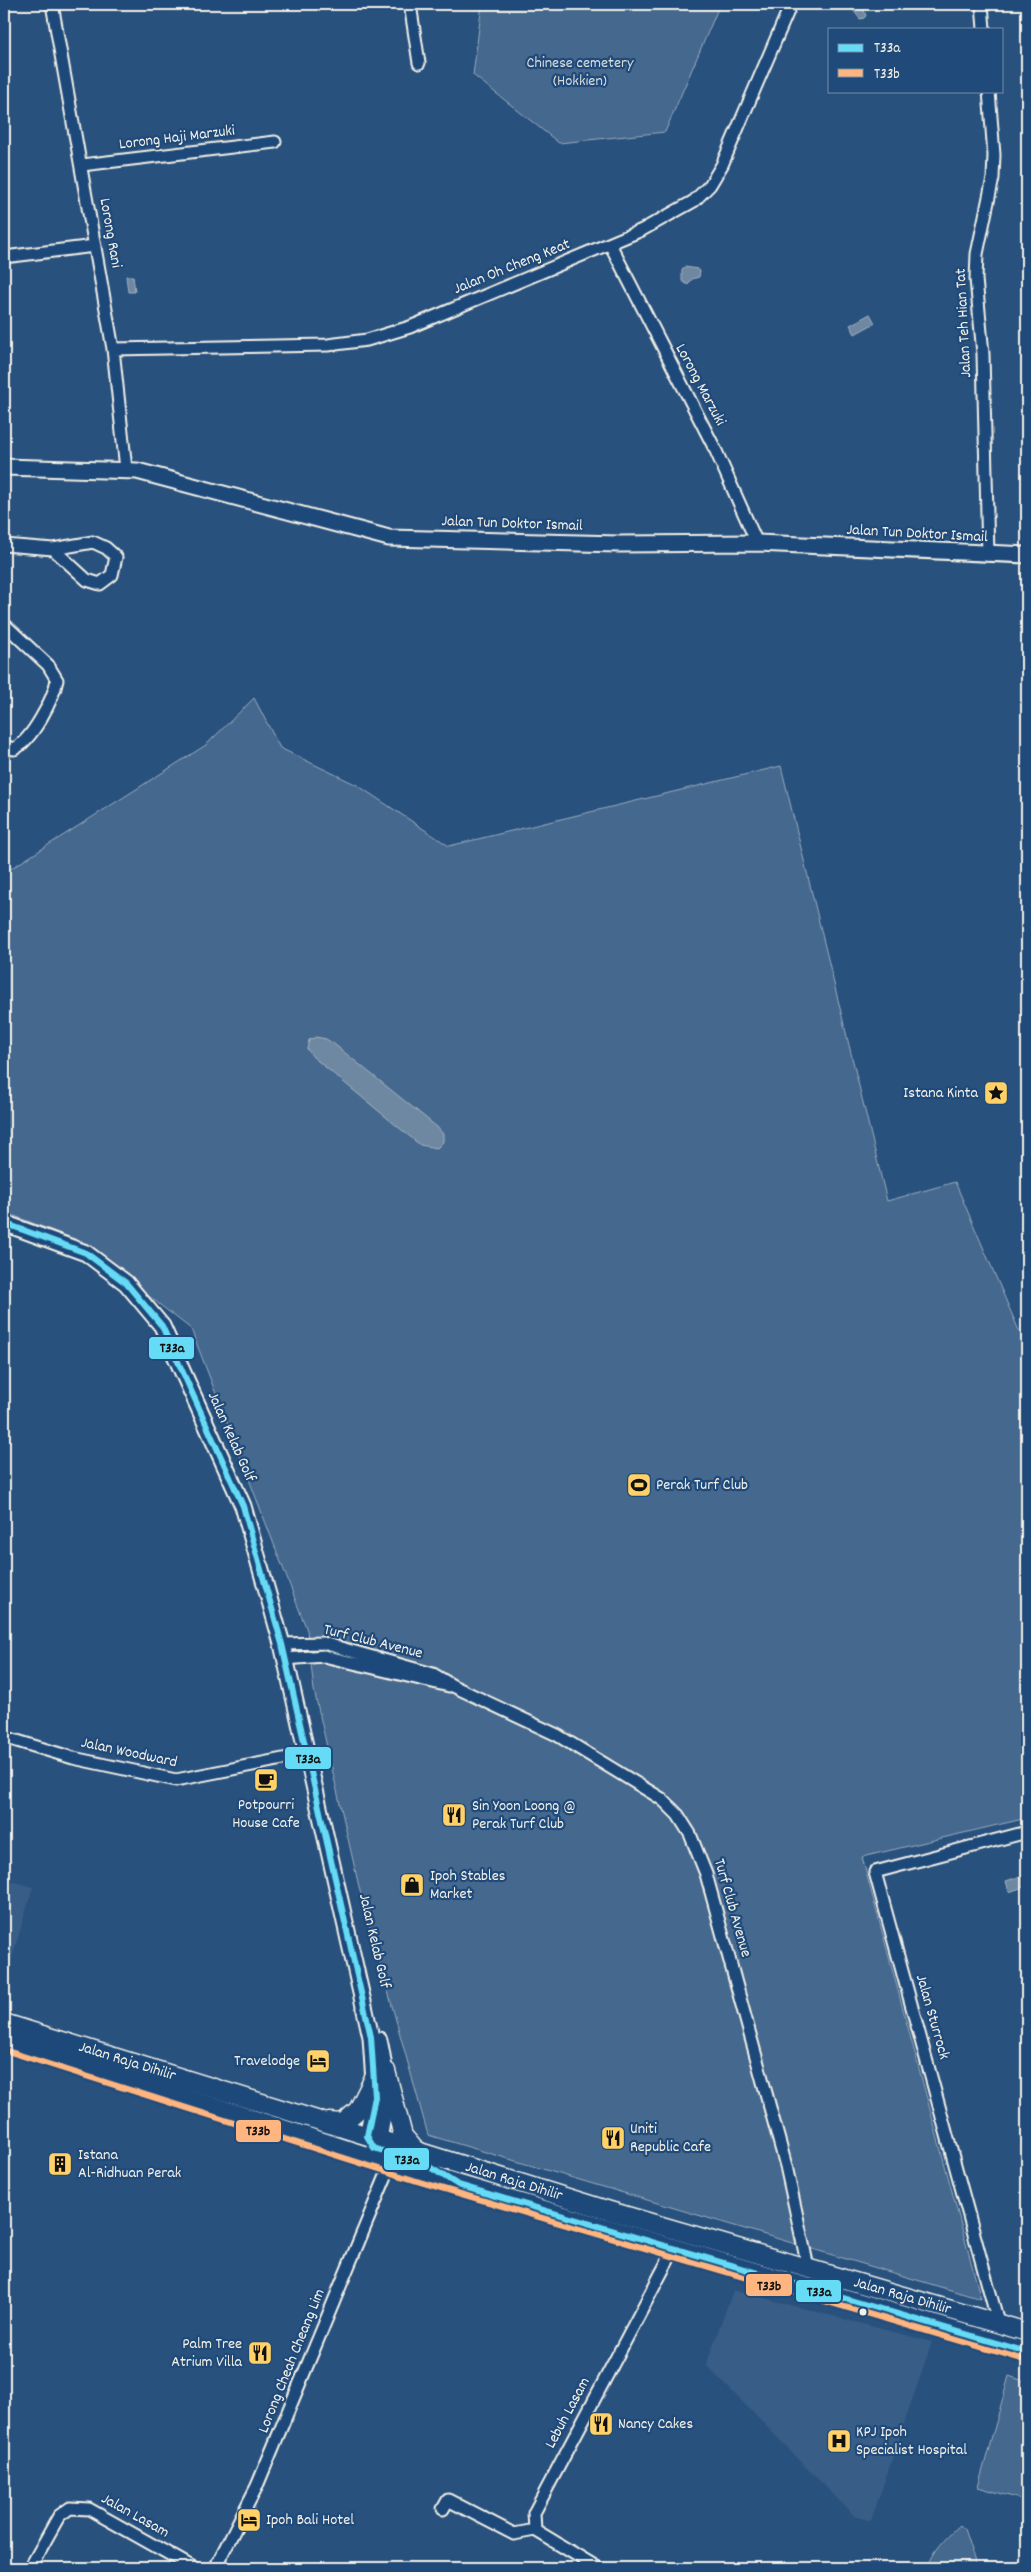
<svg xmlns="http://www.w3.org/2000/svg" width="1031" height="2572" viewBox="0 0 1031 2572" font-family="Dekko,sans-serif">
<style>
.built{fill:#375d86}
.green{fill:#45688e;stroke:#9cacbb}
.water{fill:#6e88a2;stroke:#a4b2be}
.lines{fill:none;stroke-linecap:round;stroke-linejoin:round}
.street-casing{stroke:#f4f1e8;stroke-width:15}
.secondary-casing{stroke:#f4f1e8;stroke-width:19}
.primary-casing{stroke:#f4f1e8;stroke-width:21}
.street{stroke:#1f4a7a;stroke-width:11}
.secondary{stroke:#1f4a7a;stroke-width:15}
.primary{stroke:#1f4a7a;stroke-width:18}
.bus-1-casing{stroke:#1f4a7a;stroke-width:10}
.bus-2-casing{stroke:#1f4a7a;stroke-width:10}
.bus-1{stroke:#66dbf5;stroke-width:6}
.bus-2{stroke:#ffb580;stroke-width:6}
.bus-dot{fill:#f4f1e8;stroke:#1f4a7a;stroke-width:2}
.labels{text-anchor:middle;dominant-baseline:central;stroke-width:4.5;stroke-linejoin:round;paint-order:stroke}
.park-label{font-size:16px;fill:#dadcda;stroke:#1f4a7a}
.street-label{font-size:16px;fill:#f4f1e8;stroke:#1f4a7a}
.poi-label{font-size:16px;fill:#f4f1e8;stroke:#1f4a7a;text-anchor:start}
.line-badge{stroke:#1f4a7a;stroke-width:2}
.pale-badge-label{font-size:14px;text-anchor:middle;font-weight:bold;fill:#111}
</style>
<rect width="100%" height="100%" fill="#28517e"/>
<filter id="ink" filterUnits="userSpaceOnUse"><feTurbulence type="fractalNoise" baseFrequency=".02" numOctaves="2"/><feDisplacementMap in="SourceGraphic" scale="10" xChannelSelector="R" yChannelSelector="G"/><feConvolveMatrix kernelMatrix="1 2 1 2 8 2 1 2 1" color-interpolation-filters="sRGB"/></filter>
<g filter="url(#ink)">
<path class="built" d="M4,1879L33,1887L4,1985Z
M733,2290L932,2342L871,2521L854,2516L706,2365Z"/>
<path class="green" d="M482,4H720L665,132L559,143L473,75Z
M254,698L280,748L357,785L449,846L781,766L887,1201L955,1182L1020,1333L1027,1340V1818L862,1857L981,2299L428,2135L360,1891L314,1690L307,1630L191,1329L77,1240L4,1212V873L206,745Z
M1009,2376L1027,2382V2501L978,2487Z
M960,2525L964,2529L977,2568H928C932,2551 947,2537 960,2525Z"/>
<path class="water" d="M853,4H862L866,16L864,18L860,19L853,10Z
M685,267L698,269L700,271L699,277L692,279L688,285L682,281V269Z
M126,276H133L135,292H128Z
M870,314L875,323L855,334L850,325Z
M316,1037L326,1039L334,1044L437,1127L443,1134V1142L437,1148L420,1145L313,1057L307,1049L309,1040Z
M1027,1874V1886L1009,1892L1006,1881Z"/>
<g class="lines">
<defs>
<path id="street" d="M52,4L113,349L126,469
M410,4L419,63
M982,4L984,29
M82,165L275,142
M610,244L716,451L757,543
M4,257L95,246
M113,349L328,345L367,340L410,327L642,230L694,201L710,185L722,165L791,4
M4,545L53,549L93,542L106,548L116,557L112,575L100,584L87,580L53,549
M988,555L983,354L976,279L977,254L993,178L994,155L989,91
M4,624L48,665L57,680C53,700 32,740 14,749L4,746
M282,1644L323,1643L433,1674L453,1686L557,1735L662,1799L678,1815L690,1834L706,1874L786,2166L808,2267
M285,1659L324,1656L449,1686
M4,1737L73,1758L176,1780L308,1754
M998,2322L875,1872L1027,1832
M443,2509L448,2500L514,2534L535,2530
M30,2568L59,2516L70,2508L89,2509L194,2568
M215,2568L257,2486L391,2164
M598,2568L535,2530L534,2513L674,2249"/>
<path id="secondary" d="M4,467L137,471L389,538L618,544L757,543L1027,555
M4,1223L86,1253L126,1283L162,1326L243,1506L282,1644L371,2037L375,2097L367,2136
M379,2040C388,2079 386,2101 379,2140"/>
<g id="primary">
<path id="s1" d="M4,2023L610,2211L1027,2332"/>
<path d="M4,2041L178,2095L422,2174L1027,2352"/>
<path d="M386,2071L403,2136L416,2151"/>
<path d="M329,2122L343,2123L358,2110L374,2078"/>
</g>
</defs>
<use href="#street" class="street-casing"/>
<use href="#secondary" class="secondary-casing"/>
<use href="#primary" class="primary-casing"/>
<use href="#street" class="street"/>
<use href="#secondary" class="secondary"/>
<use href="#primary" class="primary"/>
<defs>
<path id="bus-1" d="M4,1223L86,1253L126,1283L162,1326L243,1506L282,1644L371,2037L375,2097L367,2136L374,2148L428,2166L458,2185L1027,2352"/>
<path id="bus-2" d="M4,2050L420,2182L1025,2360"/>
</defs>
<use href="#bus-1" class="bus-1-casing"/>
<use href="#bus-2" class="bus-2-casing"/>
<use href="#bus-1" class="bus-1"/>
<use href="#bus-2" class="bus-2"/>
</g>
</g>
<defs>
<symbol id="sight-square" viewBox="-11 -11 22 22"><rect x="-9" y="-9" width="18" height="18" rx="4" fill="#ffd166" stroke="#1f4a7a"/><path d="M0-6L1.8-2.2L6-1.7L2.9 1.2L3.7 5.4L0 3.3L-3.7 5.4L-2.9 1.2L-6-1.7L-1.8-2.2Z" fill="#111"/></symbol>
<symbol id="stadium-square" viewBox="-11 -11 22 22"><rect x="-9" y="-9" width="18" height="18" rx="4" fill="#ffd166" stroke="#1f4a7a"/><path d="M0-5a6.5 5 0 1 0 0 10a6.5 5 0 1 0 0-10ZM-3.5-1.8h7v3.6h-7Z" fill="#111"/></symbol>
<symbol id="cafe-square" viewBox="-11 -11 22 22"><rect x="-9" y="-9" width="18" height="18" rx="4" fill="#ffd166" stroke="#1f4a7a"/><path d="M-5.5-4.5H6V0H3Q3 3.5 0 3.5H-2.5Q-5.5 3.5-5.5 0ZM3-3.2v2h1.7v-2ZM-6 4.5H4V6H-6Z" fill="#111"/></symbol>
<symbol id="restaurant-square" viewBox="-11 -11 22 22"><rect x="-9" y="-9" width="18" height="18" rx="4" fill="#ffd166" stroke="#1f4a7a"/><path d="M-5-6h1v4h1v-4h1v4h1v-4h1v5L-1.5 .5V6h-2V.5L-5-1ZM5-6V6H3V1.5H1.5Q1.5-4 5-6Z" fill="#111"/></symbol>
<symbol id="shop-square" viewBox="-11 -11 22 22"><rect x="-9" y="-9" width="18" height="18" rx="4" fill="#ffd166" stroke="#1f4a7a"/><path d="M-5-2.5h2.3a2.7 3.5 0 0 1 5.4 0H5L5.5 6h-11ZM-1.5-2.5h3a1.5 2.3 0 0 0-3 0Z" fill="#111"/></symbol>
<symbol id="hotel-square" viewBox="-11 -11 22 22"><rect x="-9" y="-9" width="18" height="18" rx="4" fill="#ffd166" stroke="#1f4a7a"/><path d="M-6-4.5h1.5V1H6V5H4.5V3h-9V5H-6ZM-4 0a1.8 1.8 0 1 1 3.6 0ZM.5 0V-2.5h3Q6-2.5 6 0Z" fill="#111"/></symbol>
<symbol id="building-square" viewBox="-11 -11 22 22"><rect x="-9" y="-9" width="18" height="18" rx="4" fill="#ffd166" stroke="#1f4a7a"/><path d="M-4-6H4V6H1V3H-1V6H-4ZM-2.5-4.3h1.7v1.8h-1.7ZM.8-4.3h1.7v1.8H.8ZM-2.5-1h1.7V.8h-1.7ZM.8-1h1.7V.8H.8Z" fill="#111"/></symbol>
<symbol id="hospital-square" viewBox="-11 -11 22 22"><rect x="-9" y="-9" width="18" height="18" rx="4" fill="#ffd166" stroke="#1f4a7a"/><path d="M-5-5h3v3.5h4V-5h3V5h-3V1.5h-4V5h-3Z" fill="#111"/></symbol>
</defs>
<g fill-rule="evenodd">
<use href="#sight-square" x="982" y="1079" width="28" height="28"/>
<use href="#stadium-square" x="625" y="1471" width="28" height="28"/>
<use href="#cafe-square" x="252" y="1766" width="28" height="28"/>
<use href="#restaurant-square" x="440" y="1801" width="28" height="28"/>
<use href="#shop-square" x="398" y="1871" width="28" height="28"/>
<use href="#hotel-square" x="304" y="2047" width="28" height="28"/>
<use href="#restaurant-square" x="599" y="2124" width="28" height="28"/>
<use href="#building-square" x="46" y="2150" width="28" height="28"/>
<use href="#restaurant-square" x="246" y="2339" width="28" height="28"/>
<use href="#restaurant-square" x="587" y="2410" width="28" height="28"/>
<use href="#hospital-square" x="825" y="2427" width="28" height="28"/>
<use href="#hotel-square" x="235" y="2506" width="28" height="28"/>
</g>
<circle class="bus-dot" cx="863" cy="2312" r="4.5"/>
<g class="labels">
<g class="park-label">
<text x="580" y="63">Chinese cemetery<tspan x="580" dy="18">(Hokkien)</tspan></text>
</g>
<g class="street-label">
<text transform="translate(177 138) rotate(-7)">Lorong Haji Marzuki</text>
<text transform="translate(110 233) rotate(80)">Lorong Rani</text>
<text transform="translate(512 267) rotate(-22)">Jalan Oh Cheng Keat</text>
<text transform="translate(964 323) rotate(-93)">Jalan Teh Hian Tat</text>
<text transform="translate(700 385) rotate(62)">Lorong Marzuki</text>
<text transform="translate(512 524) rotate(2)">Jalan Tun Doktor Ismail</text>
<text transform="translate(917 534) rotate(3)">Jalan Tun Doktor Ismail</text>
<text transform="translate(231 1437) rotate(66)">Jalan Kelab Golf</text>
<text transform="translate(373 1642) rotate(14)">Turf Club Avenue</text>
<text transform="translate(129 1753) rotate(12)">Jalan Woodward</text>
<text transform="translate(732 1908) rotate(74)">Turf Club Avenue</text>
<text transform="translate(374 1941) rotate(77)">Jalan Kelab Golf</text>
<text transform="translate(932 2017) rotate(74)">Jalan Sturrock</text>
<text stroke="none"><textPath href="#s1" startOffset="129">Jalan Raja Dihilir</textPath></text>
<text stroke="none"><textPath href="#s1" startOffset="534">Jalan Raja Dihilir</textPath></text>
<text stroke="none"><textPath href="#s1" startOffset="939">Jalan Raja Dihilir</textPath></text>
<text transform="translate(292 2361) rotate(-68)">Lorong Cheah Cheang Lim</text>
<text transform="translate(568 2413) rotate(-62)">Lebuh Lasam</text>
<text transform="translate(135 2516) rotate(29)">Jalan Lasam</text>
</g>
<g class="poi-label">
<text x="978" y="1093" text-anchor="end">Istana Kinta</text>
<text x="656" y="1485">Perak Turf Club</text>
<text x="266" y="1805" text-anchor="middle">Potpourri<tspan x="266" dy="18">House Cafe</tspan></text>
<text x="472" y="1806">Sin Yoon Loong @<tspan x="472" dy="18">Perak Turf Club</tspan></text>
<text x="430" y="1876">Ipoh Stables<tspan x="430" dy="18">Market</tspan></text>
<text x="300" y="2061" text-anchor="end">Travelodge</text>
<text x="630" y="2129">Uniti<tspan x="630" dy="18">Republic Cafe</tspan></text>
<text x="78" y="2155">Istana<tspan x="78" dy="18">Al-Ridhuan Perak</tspan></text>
<text x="242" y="2344" text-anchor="end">Palm Tree<tspan x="242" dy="18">Atrium Villa</tspan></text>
<text x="618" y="2424">Nancy Cakes</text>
<text x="856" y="2432">KPJ Ipoh<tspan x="856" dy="18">Specialist Hospital</tspan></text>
<text x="266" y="2520">Ipoh Bali Hotel</text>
</g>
</g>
<g class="line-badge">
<rect x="148" y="1336" width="47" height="24" rx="5" fill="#66dbf5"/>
<rect x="284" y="1746" width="48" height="24" rx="5" fill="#66dbf5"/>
<rect x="235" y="2119" width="47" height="24" rx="5" fill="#ffb580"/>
<rect x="383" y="2147" width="47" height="24" rx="5" fill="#66dbf5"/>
<rect x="745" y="2273" width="48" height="24" rx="5" fill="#ffb580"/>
<rect x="795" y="2279" width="47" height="24" rx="5" fill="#66dbf5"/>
</g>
<g class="pale-badge-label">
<text x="172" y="1352">T33a</text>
<text x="308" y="1763">T33a</text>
<text x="258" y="2135">T33b</text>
<text x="407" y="2164">T33a</text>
<text x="769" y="2290">T33b</text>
<text x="819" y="2296">T33a</text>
</g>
<rect width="1031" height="2572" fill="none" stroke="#1f4a7a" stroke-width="20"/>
<rect x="10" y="10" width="1011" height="2552" fill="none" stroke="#f4f1e8" stroke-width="2" filter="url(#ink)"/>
<rect x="828" y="28" width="175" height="65" fill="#1f4a7a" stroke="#748da6"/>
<rect x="838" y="44" width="25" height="8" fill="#66dbf5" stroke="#748da6"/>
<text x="874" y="52" font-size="15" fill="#f4f1e8">T33a</text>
<rect x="838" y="69" width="25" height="8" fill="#ffb580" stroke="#748da6"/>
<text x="874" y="78" font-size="15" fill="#f4f1e8">T33b</text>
</svg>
